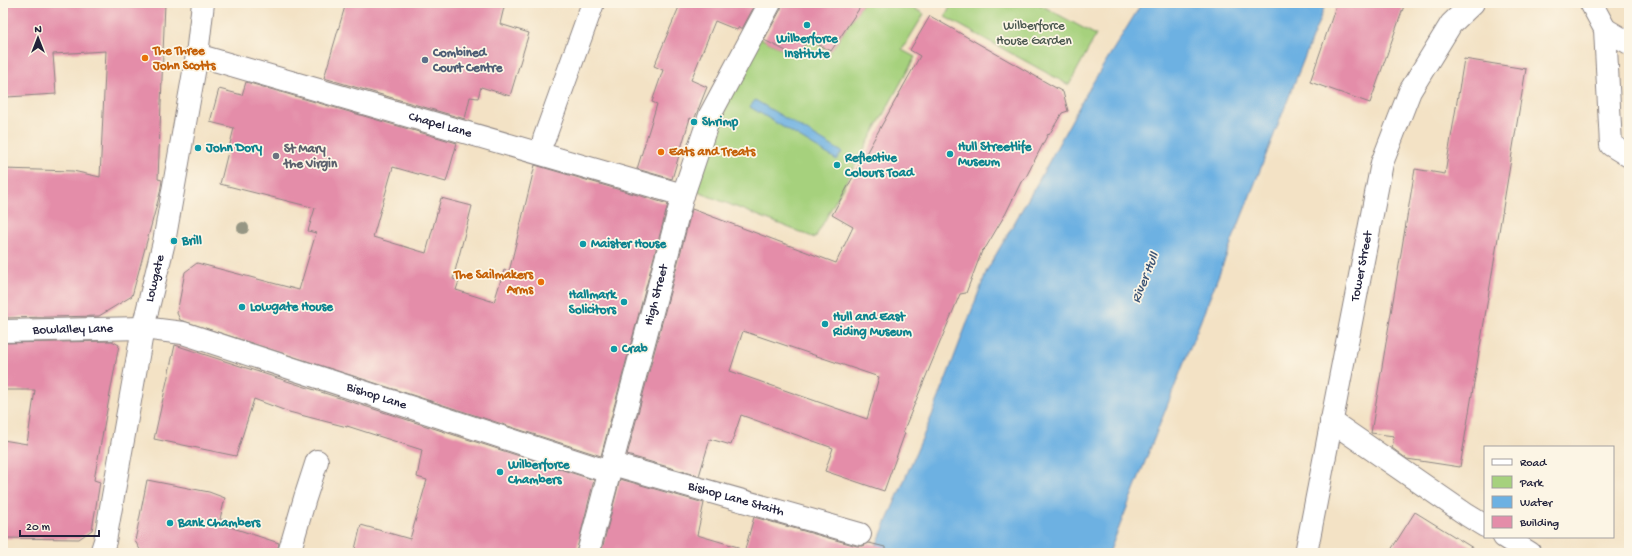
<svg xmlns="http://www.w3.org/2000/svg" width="1632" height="556" viewBox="0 0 1632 556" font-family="'Gochi Hand',sans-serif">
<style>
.green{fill:#a6d17d;stroke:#647a5c}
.water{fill:#6db1e2;stroke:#486a8e}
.building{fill:#e48da9;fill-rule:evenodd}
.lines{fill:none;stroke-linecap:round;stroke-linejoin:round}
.minor-casing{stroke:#8a8280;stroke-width:24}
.minor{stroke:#fff;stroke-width:22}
.tree{fill:#969684}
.culture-dot{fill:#0f9aa8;stroke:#fcf5e5;stroke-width:1.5}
.food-dot{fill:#e8710a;stroke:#fcf5e5;stroke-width:1.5}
.service-dot{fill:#5c6f8a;stroke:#fcf5e5;stroke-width:1.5}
.worship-dot{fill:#6b7280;stroke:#fcf5e5;stroke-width:1.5}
.labels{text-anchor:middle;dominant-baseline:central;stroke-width:3.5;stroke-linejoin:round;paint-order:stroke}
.park-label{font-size:13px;fill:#4a574f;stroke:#fcf5e5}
.culture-label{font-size:13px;font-weight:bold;fill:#0d838f;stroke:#fcf5e5;text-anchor:start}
.food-label{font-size:13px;font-weight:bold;fill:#c56008;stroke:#fcf5e5;text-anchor:start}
.service-label{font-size:13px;font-weight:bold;fill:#4e5e75;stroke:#fcf5e5;text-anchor:start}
.street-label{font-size:13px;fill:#22223b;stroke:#fcf5e5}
.worship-label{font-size:13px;font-weight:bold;fill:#5b616d;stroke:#fcf5e5;text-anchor:start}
.water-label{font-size:14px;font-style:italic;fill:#3c5475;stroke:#fcf5e5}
</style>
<rect width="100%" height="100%" fill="#fcf5e5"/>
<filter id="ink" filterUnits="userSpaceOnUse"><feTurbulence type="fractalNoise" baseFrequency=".025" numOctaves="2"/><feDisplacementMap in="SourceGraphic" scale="8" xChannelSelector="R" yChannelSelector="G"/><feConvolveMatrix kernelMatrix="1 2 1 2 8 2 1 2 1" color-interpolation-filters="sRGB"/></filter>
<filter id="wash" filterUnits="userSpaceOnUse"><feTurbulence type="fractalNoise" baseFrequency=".012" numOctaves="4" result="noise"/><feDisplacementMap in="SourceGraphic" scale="16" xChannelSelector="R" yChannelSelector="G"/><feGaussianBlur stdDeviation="0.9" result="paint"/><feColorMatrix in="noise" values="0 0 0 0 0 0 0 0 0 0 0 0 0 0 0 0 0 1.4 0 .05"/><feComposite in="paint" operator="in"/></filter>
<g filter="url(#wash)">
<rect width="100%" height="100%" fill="#f3e2c5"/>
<path class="green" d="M863,3H905L924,14L902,50L915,57L815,238L693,190L728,96L758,37L798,57L808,39L831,51Z
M952,3H1037L1096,35L1069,85L945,17Z"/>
<path class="water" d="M1141,3H1326L1109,553H873L933,413L987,270L1039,180L1087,92L1137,11Z
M755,100L842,152L837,160L750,107Z"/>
<g id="blocks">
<path class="building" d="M3,3H165L158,179L162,180L160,193L132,296L99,316L3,318V169L73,171L100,177L106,51L53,54L56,94L7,97L4,57H3Z
M346,3H505L500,24L529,33L510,96L481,87L478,98L470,97L465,119L324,78Z
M672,3H756L742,29L739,27L737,30L715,21L691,80L707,87L694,120L690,118L672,179L637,169L657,104L652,102L663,70L654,66L679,7Z
M782,3H863L831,51L808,39L798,57L764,40L781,9Z
M1337,3H1405L1370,103L1310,82Z
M930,16L1063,92L1068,111L1062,113L1049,135L1048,134L1025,179L1021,182L1006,213L986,247L982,251L966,293L960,294L903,432L905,433L884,491L825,471L833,448L741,415L731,445L710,439L699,476L627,455L692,209L836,263L853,227L832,215L920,56L910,50ZM743,331L879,377L867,419L730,371Z
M1464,59L1526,69L1460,467L1407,459L1392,448L1394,436L1371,433L1415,169L1445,174Z
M246,82L457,143L446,182L393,167L373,237L426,253L441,198L472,206L453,279L459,281L456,290L494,302L504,270L509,272L535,165L668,204L601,456L180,320L177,313L185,272L197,263L299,290L316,233L308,231L315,208L220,184L234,128L210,122L219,89L242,95Z
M112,341L119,345L94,480L100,482L92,530L79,539L3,538V440L27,444L35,390H3V343Z
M175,345L594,480L576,553H354L361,525L410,539L427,480L417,477L422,450L347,426V427L289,412L254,399L236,456L154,439Z
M620,479L704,503L697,535L738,547L737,553H601Z
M147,480L209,492L225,498L220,519L228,521L227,526L279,543L277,553H142L135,541Z
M1415,512L1481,553H1389Z
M754,517L857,546H863L869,543L885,547V553H744Z"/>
</g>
</g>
<g filter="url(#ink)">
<use href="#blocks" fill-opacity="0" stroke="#8a8280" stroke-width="1"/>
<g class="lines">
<defs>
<g id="minor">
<path d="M1591,3L1605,29L1611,145L1629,156"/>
<path d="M1605,29L1629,43"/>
<path id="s1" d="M197,55L683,195"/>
<path d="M544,139L593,3"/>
<path id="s2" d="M3,331L143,328L183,333L609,472"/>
<path d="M1331,421L1467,515L1485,526"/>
<path id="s3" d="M612,464L860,534"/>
<path d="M1504,537L1530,553"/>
<path id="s4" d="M101,553L105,541L143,328L164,242L197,55L203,3"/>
<path d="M289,553L305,498L317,461"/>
<path id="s5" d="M588,553L683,195L710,115L770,3"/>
<path id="s6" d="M1306,553L1382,163L1410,91L1451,24L1473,3"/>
</g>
</defs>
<use href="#minor" class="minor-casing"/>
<use href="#minor" class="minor"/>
</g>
<circle class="tree" cx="243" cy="228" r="6"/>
</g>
<g class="culture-dot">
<circle cx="807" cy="25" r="4"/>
<circle cx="694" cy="122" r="4"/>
<circle cx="198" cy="148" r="4"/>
<circle cx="950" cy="154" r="4"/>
<circle cx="837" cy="165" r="4"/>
<circle cx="174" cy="241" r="4"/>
<circle cx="583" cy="244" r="4"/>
<circle cx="624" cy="302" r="4"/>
<circle cx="242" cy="307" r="4"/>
<circle cx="825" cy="324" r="4"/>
<circle cx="614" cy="349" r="4"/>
<circle cx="500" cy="472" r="4"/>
<circle cx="170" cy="523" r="4"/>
</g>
<g class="food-dot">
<circle cx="145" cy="58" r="4"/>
<circle cx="661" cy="152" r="4"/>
<circle cx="541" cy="282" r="4"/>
</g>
<circle class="service-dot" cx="425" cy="60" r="4"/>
<circle class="worship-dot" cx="276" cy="156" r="4"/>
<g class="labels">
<g class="park-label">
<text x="1034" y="26">Wilberforce<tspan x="1034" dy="15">House Garden</tspan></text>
</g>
<g class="culture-label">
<text x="807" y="39" text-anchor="middle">Wilberforce<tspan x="807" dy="15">Institute</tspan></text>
<text x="702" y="122">Shrimp</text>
<text x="958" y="147">Hull Streetlife<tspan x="958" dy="15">Museum</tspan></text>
<text x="206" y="148">John Dory</text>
<text x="845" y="158">Reflective<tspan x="845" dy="15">Colours Toad</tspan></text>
<text x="182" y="241">Brill</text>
<text x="591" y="244">Maister House</text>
<text x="616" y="295" text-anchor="end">Hallmark<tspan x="616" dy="15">Solicitors</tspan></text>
<text x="250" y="307">Lowgate House</text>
<text x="833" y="317">Hull and East<tspan x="833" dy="15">Riding Museum</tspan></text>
<text x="622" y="349">Crab</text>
<text x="508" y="465">Wilberforce<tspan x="508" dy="15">Chambers</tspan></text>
<text x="178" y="523">Bank Chambers</text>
</g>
<g class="food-label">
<text x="153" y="51">The Three<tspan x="153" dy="15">John Scotts</tspan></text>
<text x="669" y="152">Eats and Treats</text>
<text x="533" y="275" text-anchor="end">The Sailmakers<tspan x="533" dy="15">Arms</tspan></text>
</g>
<g class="service-label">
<text x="433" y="53">Combined<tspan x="433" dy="15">Court Centre</tspan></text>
</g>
<g class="street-label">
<text stroke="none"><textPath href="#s1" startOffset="253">Chapel Lane</textPath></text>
<text stroke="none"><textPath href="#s6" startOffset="292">Tower Street</textPath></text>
<text stroke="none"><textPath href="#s4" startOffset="280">Lowgate</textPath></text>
<text stroke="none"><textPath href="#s5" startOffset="267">High Street</textPath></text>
<text stroke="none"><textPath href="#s2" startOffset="70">Bowlalley Lane</textPath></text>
<text stroke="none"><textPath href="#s2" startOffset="384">Bishop Lane</textPath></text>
<text stroke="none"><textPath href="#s3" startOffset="129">Bishop Lane Staith</textPath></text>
</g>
<g class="worship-label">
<text x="284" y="149">St Mary<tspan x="284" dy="15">the Virgin</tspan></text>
</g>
<g class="water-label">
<text transform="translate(1146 278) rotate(-68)">River Hull</text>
</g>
</g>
<rect width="1632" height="556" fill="none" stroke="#fcf5e5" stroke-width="16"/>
<rect x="1484" y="446" width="130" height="92" fill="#fcf5e5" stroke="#a5a1a1"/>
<rect x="1492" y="459" width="20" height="6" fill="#ffffff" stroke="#a5a1a1"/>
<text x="1520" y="466" font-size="12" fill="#22223b">Road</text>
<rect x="1492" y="476" width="20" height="12" fill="#a6d17d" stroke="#a5a1a1"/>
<text x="1520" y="486" font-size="12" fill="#22223b">Park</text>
<rect x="1492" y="496" width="20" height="12" fill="#6db1e2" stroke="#a5a1a1"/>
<text x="1520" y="506" font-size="12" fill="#22223b">Water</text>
<rect x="1492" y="516" width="20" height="12" fill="#e48da9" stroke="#a5a1a1"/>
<text x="1520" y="526" font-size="12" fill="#22223b">Building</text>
<g transform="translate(38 38)" stroke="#fcf5e5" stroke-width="3" paint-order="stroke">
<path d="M0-3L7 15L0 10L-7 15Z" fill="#22223b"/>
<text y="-6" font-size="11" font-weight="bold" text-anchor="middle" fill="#22223b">N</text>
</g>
<path d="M20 530v6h79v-6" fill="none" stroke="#22223b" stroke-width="2"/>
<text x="26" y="530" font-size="12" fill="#22223b" stroke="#fcf5e5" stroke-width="3" paint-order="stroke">20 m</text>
</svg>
